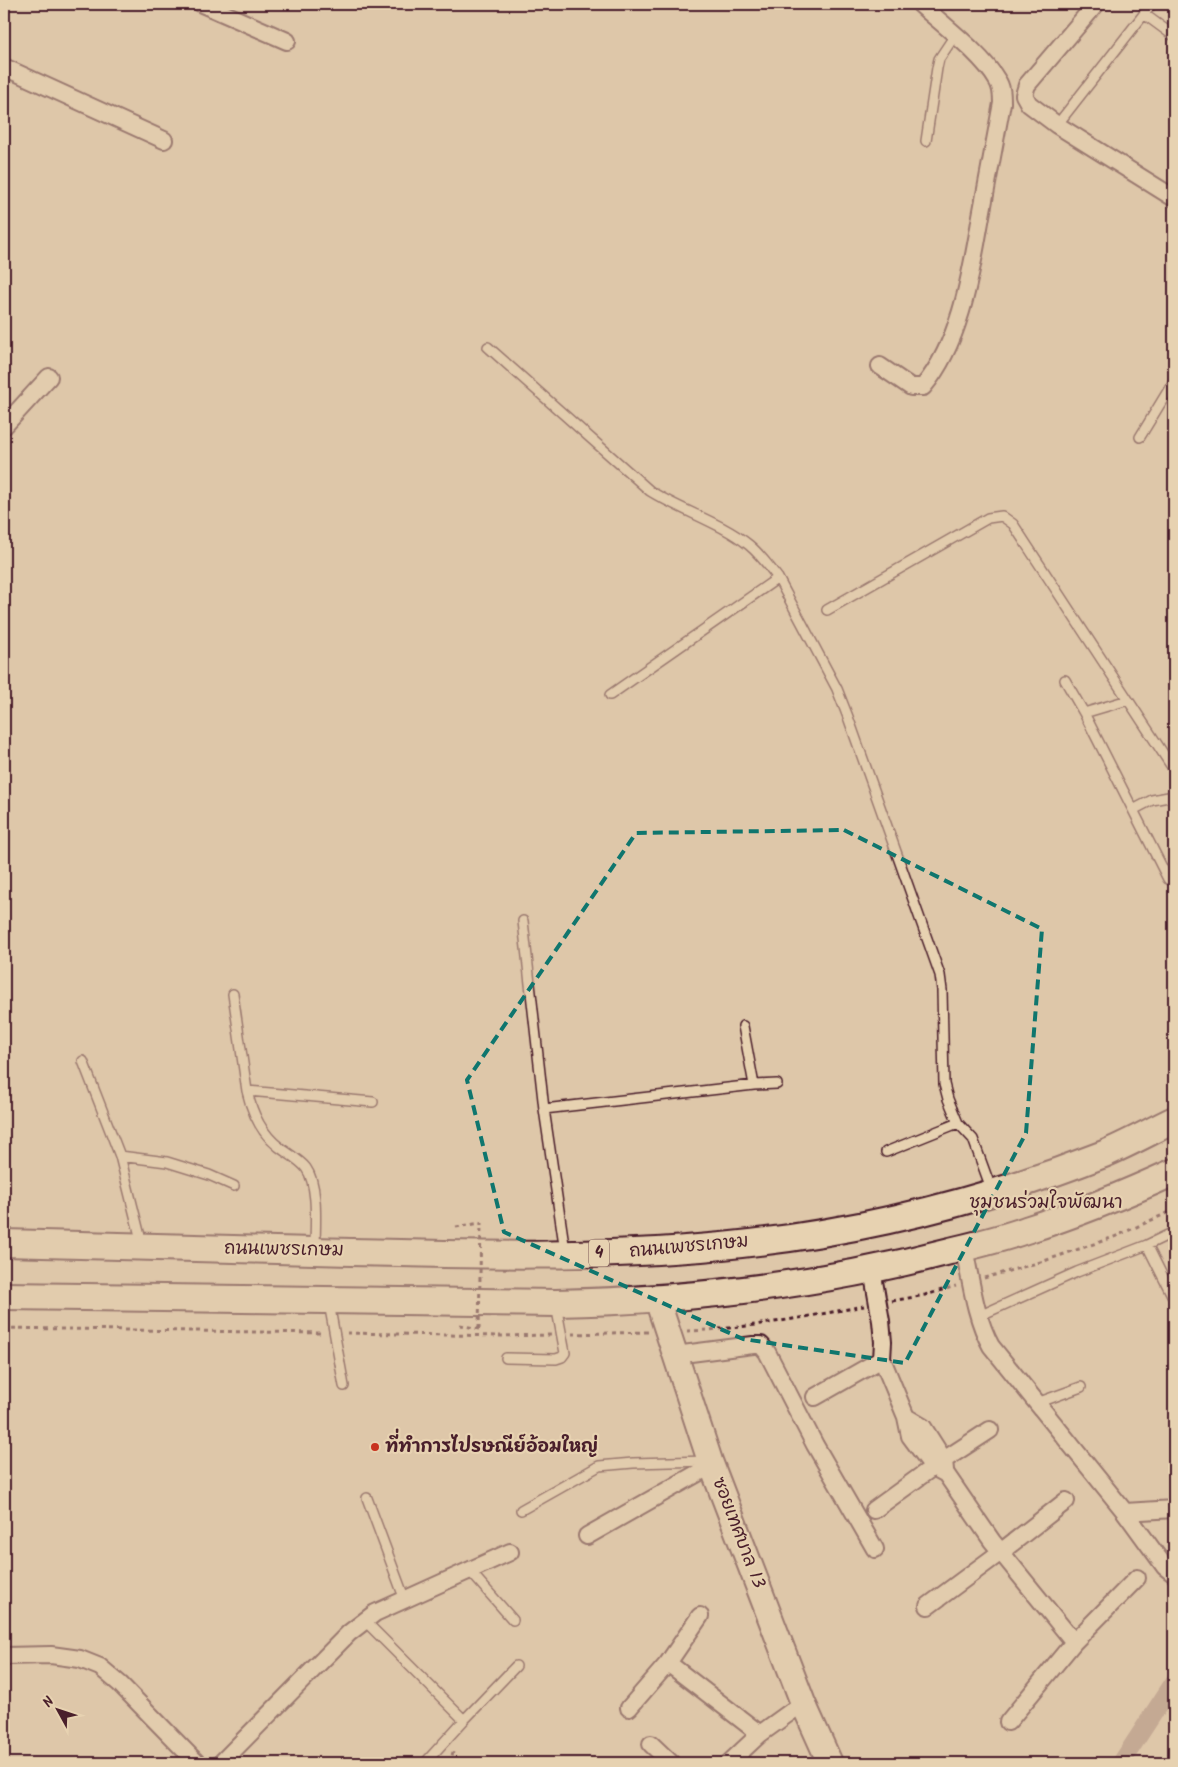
<svg xmlns="http://www.w3.org/2000/svg" width="1178" height="1767" viewBox="0 0 1178 1767" font-family="Kalam,'Playpen Sans Thai',sans-serif">
<style>
.lines{fill:none;stroke-linecap:round;stroke-linejoin:round}
.canal{stroke:#a58679;stroke-width:18}
.lane-casing{stroke:#4a1f2b;stroke-width:12}
.street-casing{stroke:#4a1f2b;stroke-width:20}
.secondary-casing{stroke:#4a1f2b;stroke-width:28}
.primary-casing{stroke:#4a1f2b;stroke-width:30}
.path{stroke:#4a1f2b;stroke-width:3;stroke-dasharray:4 4;stroke-linecap:butt}
.lane{stroke:#e7d2b1;stroke-width:9}
.street{stroke:#e7d2b1;stroke-width:16}
.secondary{stroke:#e7d2b1;stroke-width:24}
.primary{stroke:#e7d2b1;stroke-width:26}
.path-bridge{stroke:#4a1f2b;stroke-width:3;stroke-dasharray:4 4;stroke-linecap:butt}
.marked{fill:none;stroke:#0f766e;stroke-width:4;stroke-dasharray:10 6;stroke-linejoin:round}
.poi-dot{fill:#c8321e;stroke:#e7d2b1;stroke-width:2}
.labels{text-anchor:middle;dominant-baseline:central;stroke-width:4.5;stroke-linejoin:round;paint-order:stroke}
.shield{fill:#e7d2b1;stroke:#795553;stroke-width:1}
.shield-label{font-size:16px;font-weight:bold;fill:#4a1f2b}
.street-label{font-size:18px;fill:#4a1f2b;stroke:#e7d2b1}
.poi-label{font-size:18px;font-weight:bold;fill:#4a1f2b;stroke:#e7d2b1;text-anchor:start}
.neighbourhood-label{font-size:19px;fill:#4a1f2b;stroke:#e7d2b1}
</style>
<rect width="100%" height="100%" fill="#dec7a9"/>
<filter id="ink" filterUnits="userSpaceOnUse"><feTurbulence type="fractalNoise" baseFrequency=".02" numOctaves="2"/><feDisplacementMap in="SourceGraphic" scale="10" xChannelSelector="R" yChannelSelector="G"/><feConvolveMatrix kernelMatrix="1 2 1 2 8 2 1 2 1" color-interpolation-filters="sRGB"/></filter>
<g filter="url(#ink)">
<g class="lines">
<path class="canal" d="M1121,1763L1174,1682"/>
<defs>
<path id="lane" d="M1144,14L1152,4
M1057,125L1144,14L1174,36
M926,141L937,68L939,59L955,35
M488,347L650,491C682,511 720,522 749,545C760,554 769,566 778,578
M1140,437L1174,381
M827,610L988,518L1002,516L1013,524L1174,770
M1065,680L1084,713L1128,700
M610,695L778,578L837,689L848,717L940,975L942,990L944,1084L948,1099L958,1123L973,1139L992,1191
M1084,713L1168,879
M1133,810L1152,800L1174,796
M523,921L544,1109
M233,994L247,1091C252,1113 261,1133 279,1147C287,1153 300,1160 306,1168C319,1186 315,1227 315,1248
M743,1026L754,1085
M83,1061L120,1156L142,1244
M247,1091L373,1102
M886,1152L958,1123
M120,1156L167,1162L209,1175L234,1186
M1147,1245L1174,1299
M565,1251L544,1109L754,1085L777,1084
M329,1303L344,1386
M979,1316L1077,1272L1147,1245L1174,1232
M506,1358L556,1359L562,1357L565,1353L556,1305
M1037,1403L1081,1387
M367,1498L405,1600
M521,1510L599,1466L633,1463L708,1461
M469,1570L513,1620
M365,1621L464,1720L425,1763
M464,1720L516,1666"/>
<path id="street" d="M202,4L287,41
M1096,4L1027,85L1024,95L1029,104L1057,125L1174,198
M4,67L164,140
M880,366L911,387H923C961,342 971,273 981,216C988,178 995,140 1002,103C1002,95 1002,87 997,80C982,54 943,25 920,4
M4,426L49,377
M964,1248C971,1281 975,1317 991,1346L1125,1512L1174,1509
M872,1270L881,1321L883,1342L882,1359L906,1417L910,1436L933,1467L946,1474L992,1541L1074,1642L1008,1722
M675,1355L753,1345H761L767,1352L815,1445L875,1549
M815,1397L882,1359
M906,1417L923,1427L944,1460L945,1470
M874,1510L933,1467L990,1430
M1125,1512L1165,1567L1174,1574
M587,1536L712,1465
M928,1606L1002,1551L1066,1501
M1074,1642L1137,1578
M4,1656L51,1655L80,1659L100,1667L120,1684L197,1763
M668,1663L700,1616
M629,1708L668,1663L760,1734L729,1763
M760,1734L803,1703
M651,1744L671,1763
M221,1763L349,1633L375,1613L510,1552"/>
<path id="secondary" d="M657,1299L710,1461L803,1703L830,1763"/>
<path id="primary" d="M4,1243C119,1246 235,1249 351,1252C474,1255 599,1258 722,1246C852,1234 982,1202 1104,1154C1128,1144 1151,1131 1174,1120
M4,1296L556,1303C689,1300 821,1285 950,1251C975,1245 1001,1239 1026,1230C1077,1214 1126,1194 1174,1172"/>
</defs>
<use href="#lane" class="lane-casing"/>
<use href="#street" class="street-casing"/>
<use href="#secondary" class="secondary-casing"/>
<use href="#primary" class="primary-casing"/>
<path class="path" d="M456,1227L481,1223
M984,1278L1044,1261L1114,1237L1174,1210
M892,1301L925,1295L956,1286
M460,1325L479,1329
M4,1328L323,1333
M687,1331C746,1329 805,1317 864,1306
M347,1333L499,1336L551,1335
M572,1334L648,1332
M450,1763L453,1752"/>
<use href="#lane" class="lane"/>
<use href="#street" class="street"/>
<use href="#secondary" class="secondary"/>
<use href="#primary" class="primary"/>
<path class="path-bridge" d="M479,1329L481,1223"/>
</g>
</g>
<path d="M0 0H1178V1767H0ZM844,830L1042,929L1026,1133L905,1363L743,1339L504,1232L467,1080L636,833Z" fill="#dec7a9" fill-opacity=".55" fill-rule="evenodd"/>
<path class="marked" d="M844,830L1042,929L1026,1133L905,1363L743,1339L504,1232L467,1080L636,833Z"/>
<circle class="poi-dot" cx="375" cy="1447" r="5"/>
<g class="labels">
<rect class="shield" x="589" y="1239.5" width="20" height="27" rx="4"/>
<g class="shield-label">
<text x="599" y="1253">4</text>
</g>
<g class="street-label">
<text transform="translate(689 1247) rotate(-5)">ถนนเพชรเกษม</text>
<text transform="translate(284 1250) rotate(1)">ถนนเพชรเกษม</text>
<text transform="translate(738 1533) rotate(69)">ซอยเทศบาล 13</text>
</g>
<g class="poi-label">
<text x="385" y="1447">ที่ทำการไปรษณีย์อ้อมใหญ่</text>
</g>
<g class="neighbourhood-label">
<text x="1046" y="1203">ชุมชนร่วมใจพัฒนา</text>
</g>
</g>
<rect width="1178" height="1767" fill="none" stroke="#e7d2b1" stroke-width="20"/>
<rect x="10" y="10" width="1158" height="1747" fill="none" stroke="#4a1f2b" stroke-width="2" filter="url(#ink)"/>
<g transform="translate(58 1710) rotate(310)" stroke="#e7d2b1" stroke-width="4" paint-order="stroke">
<path d="M0-4L9 19L0 12L-9 19Z" fill="#4a1f2b"/>
<text y="-8" font-size="14" font-weight="bold" text-anchor="middle" fill="#4a1f2b">N</text>
</g>
</svg>
